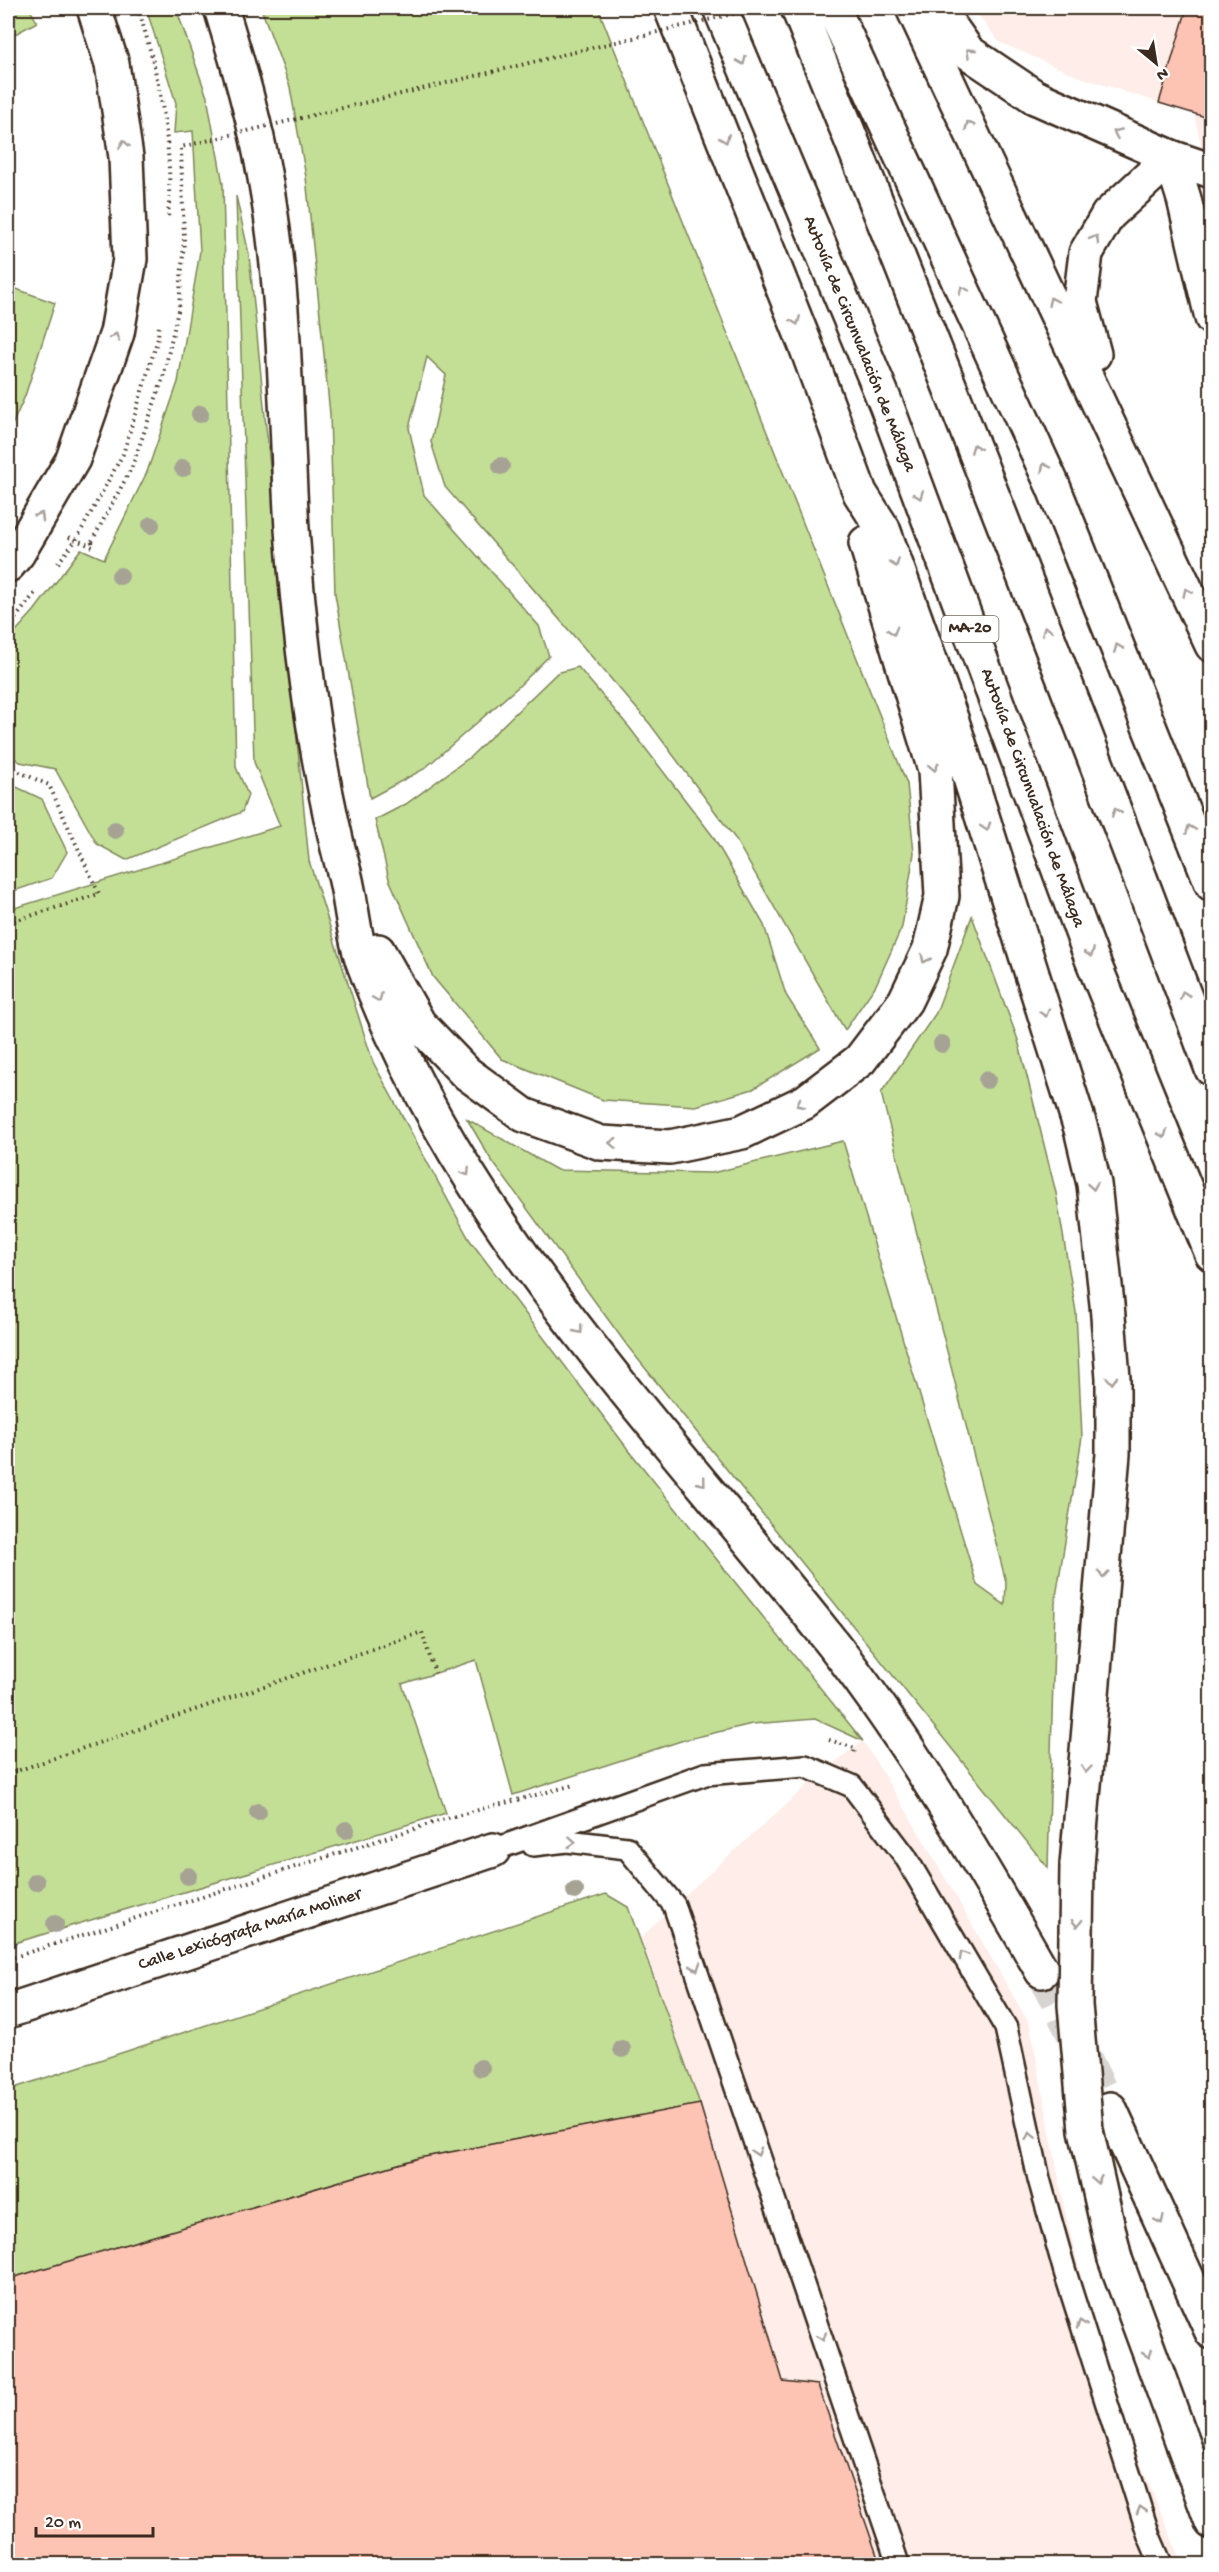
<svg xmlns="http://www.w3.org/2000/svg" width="1219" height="2572" viewBox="0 0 1219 2572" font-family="'Gochi Hand',sans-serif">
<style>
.built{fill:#feede8}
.green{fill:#c3df96;stroke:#7f845a;stroke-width:1.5}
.building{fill:#fdc4b4;stroke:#3b2a1e;stroke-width:1.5}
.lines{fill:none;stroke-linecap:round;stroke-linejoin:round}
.highway-tunnel{stroke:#d8d4d2;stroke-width:33;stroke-dasharray:33 16;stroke-linecap:butt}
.lane-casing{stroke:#3b2a1e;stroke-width:26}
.street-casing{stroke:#3b2a1e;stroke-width:38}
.highway-casing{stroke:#3b2a1e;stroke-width:38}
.path{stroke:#3b2a1e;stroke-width:4;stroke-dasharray:1.5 4.5;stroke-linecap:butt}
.lane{stroke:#fff;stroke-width:21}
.street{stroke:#fff;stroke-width:33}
.highway{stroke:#fff;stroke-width:33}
.highway-bridge-casing{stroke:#3b2a1e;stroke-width:38;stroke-linecap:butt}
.path-bridge{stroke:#3b2a1e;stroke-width:4;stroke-dasharray:1.5 4.5;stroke-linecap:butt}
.highway-bridge{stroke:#fff;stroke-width:33}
.tree{fill:#a6a394}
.oneway{stroke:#a79f9a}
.labels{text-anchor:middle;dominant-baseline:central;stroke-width:4.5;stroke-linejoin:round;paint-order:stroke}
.shield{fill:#fff;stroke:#766a62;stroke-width:1.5}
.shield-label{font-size:16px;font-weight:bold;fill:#3b2a1e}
.street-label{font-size:18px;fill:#3b2a1e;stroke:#fff}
</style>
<rect width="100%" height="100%" fill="#fff"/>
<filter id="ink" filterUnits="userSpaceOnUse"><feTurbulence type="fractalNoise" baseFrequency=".0167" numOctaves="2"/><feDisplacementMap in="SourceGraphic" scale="12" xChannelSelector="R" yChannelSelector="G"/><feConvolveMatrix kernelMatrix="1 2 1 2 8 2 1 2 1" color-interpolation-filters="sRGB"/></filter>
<g filter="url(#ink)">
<path class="built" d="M973,8H1211V190L1194,114L1077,76L999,42Z
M863,1741L914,1824L1030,2025L1065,2211L1106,2379L1182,2564H8V2279L419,2158L700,2104L641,1938L674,1905L821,1773Z"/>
<path class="green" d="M8,8H29L37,22L8,38Z
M146,8H176L207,97L223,184L236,767L248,795L242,812L126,860L97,844L55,769L20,762L8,753V640L34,611L81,549L104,559L147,472L178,382L200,251L193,131L174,133L176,103Z
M261,8H598L907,784L914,853L902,927L876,985L845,1030L734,837L650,724L445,487L431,442L446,375L427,357L409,428L424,495L539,626L549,656L519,686L424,769L370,798L335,594L330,414L306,177L290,87Z
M236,196L249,254L309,861L373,1062L469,1239L627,1448L863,1741L815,1719L752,1724L684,1740L513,1795L476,1660L402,1684L446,1813L8,1945V910L280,826L254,762Z
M8,286L55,303L25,396L8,434Z
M578,667L629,727L712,835L764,925L786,995L820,1048L753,1089L696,1106L603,1100L502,1059L433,977L389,879L375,820L406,804L470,757L557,673Z
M8,783L42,799L67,852L52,878L8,893Z
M972,916L1018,1040L1056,1193L1076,1312L1082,1437L1055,1603L1048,1868L629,1348L490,1158L467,1119L557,1170L712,1173L843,1141L977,1585L1005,1605L1006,1582L881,1093L936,1013Z
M606,1894L628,1907L700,2104L419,2158L8,2279V2090Z"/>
<path class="building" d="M1187,8H1212V119L1159,103Z
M700,2104L783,2381L818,2385L880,2564H8V2279L419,2158Z"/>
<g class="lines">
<path class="highway-tunnel" d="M1042,1971L1110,2109"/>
<defs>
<path id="lane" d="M533,1845L567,1841L627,1848L674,1905L898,2564
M493,1850L705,1774L805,1766L852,1786L905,1856L1006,2028L1039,2179L1065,2272L1149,2536L1161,2564"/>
<path id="street" d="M1035,97L1171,157L1212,171
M1171,157L1184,199L1212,318
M8,565L18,553L73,459L117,333L130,259L126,157L112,64L94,8
M8,2011L493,1850"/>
<path id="highway" d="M221,8C238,64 255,120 265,178C286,293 285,412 292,529C300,645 315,763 345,876C352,904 353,935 363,962C456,1218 655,1420 822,1630C906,1735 975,1854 1042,1971
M671,8L806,346L860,493L883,529L952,721L1081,1129L1094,1184L1107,1304L1113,1378V1454L1077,1865
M720,8L886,404L1092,959L1212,1254
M798,8C941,360 1079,713 1212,1069
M833,8L1053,486L1212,884
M913,8L1212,645
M937,8L968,52L1035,97
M1094,354L1080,302L1086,253L1108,215L1171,157
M378,951L419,1024L465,1072L524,1115L601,1143L670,1147L742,1132L805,1102L860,1060L905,1001L930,949L942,896L935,770L866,543
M1110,2109L1212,2332
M1115,2259L1212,2522"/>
</defs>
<use href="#lane" class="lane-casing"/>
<use href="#street" class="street-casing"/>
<use href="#highway" class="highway-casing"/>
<path class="path" d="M138,8C159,76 174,146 168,218
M69,537L93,547L92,541
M58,563L76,540L123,454L158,338L159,324
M8,628L35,593
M8,767L49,785L99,894L8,923
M829,1740L855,1748L854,1753
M8,1774L422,1632L435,1673
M8,1959L448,1818L574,1785"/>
<use href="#lane" class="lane"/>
<use href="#street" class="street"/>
<use href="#highway" class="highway"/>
<defs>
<path id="highway-bridge" d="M1077,1865L1075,2005L1086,2130L1115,2259"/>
</defs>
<use href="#highway-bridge" class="highway-bridge-casing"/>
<path class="path-bridge" d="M92,541L132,467L163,378L179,306L184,241L181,147L757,8"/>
<use href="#highway-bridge" class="highway-bridge"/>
</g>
<g class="tree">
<circle cx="200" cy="414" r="9"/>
<circle cx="501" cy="466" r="9"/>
<circle cx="183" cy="468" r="9"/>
<circle cx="151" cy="525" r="9"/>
<circle cx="120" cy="576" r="9"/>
<circle cx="115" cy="830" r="9"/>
<circle cx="942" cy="1044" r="9"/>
<circle cx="987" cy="1080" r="9"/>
<circle cx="258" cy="1812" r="9"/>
<circle cx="346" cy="1830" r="9"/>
<circle cx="188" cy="1876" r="9"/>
<circle cx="36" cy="1882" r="9"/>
<circle cx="575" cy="1891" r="9"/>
<circle cx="55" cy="1924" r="9"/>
<circle cx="622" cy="2049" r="9"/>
<circle cx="481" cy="2068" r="9"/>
</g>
<defs><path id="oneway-chevron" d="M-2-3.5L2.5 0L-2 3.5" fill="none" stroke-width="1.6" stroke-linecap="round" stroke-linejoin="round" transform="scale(1.5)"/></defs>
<g class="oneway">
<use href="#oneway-chevron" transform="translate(970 52) rotate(-137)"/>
<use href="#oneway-chevron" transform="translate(742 61) rotate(67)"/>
<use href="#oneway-chevron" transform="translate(969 125) rotate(-115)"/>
<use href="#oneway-chevron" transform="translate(1117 133) rotate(-156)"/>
<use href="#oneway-chevron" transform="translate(725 139) rotate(69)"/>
<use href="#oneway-chevron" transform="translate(124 144) rotate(-99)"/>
<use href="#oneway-chevron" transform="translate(1095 239) rotate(-60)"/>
<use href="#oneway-chevron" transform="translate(963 290) rotate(-115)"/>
<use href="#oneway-chevron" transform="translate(1052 301) rotate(-115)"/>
<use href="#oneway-chevron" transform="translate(796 321) rotate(69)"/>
<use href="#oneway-chevron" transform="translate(115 337) rotate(-73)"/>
<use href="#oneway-chevron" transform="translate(975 448) rotate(-111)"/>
<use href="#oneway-chevron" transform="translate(1045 467) rotate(-115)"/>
<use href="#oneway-chevron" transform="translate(919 495) rotate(70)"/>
<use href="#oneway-chevron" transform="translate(40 516) rotate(-60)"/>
<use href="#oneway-chevron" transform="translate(895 563) rotate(70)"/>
<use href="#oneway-chevron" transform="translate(1187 592) rotate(-115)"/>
<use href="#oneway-chevron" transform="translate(1046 630) rotate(-111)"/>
<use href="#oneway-chevron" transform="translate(893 631) rotate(73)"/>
<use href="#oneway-chevron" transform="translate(1118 648) rotate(-112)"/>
<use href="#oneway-chevron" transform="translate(934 767) rotate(78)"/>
<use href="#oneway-chevron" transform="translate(1116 812) rotate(-110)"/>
<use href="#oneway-chevron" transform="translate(986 827) rotate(72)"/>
<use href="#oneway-chevron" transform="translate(1190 829) rotate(-112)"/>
<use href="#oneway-chevron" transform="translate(1090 953) rotate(69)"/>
<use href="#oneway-chevron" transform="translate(925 959) rotate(116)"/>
<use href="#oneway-chevron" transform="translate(1184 995) rotate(-110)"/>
<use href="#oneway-chevron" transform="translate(378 998) rotate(67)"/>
<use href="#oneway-chevron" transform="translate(1045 1013) rotate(72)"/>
<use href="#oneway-chevron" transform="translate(800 1104) rotate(152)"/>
<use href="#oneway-chevron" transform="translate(1163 1134) rotate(68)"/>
<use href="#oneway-chevron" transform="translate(613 1143) rotate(-177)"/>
<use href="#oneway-chevron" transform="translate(466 1172) rotate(57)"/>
<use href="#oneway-chevron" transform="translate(1093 1186) rotate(81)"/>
<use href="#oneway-chevron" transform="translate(579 1330) rotate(51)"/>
<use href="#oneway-chevron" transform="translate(1112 1380) rotate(88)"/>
<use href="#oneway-chevron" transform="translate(702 1482) rotate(51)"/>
<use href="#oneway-chevron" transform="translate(1103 1574) rotate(95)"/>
<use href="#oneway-chevron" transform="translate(1086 1769) rotate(95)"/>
<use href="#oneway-chevron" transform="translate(572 1842) rotate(4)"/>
<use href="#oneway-chevron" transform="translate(1077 1923) rotate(91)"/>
<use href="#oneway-chevron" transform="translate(963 1955) rotate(-120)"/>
<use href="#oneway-chevron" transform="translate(696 1967) rotate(71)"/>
<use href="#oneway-chevron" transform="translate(1030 2136) rotate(-102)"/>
<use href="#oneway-chevron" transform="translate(757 2152) rotate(72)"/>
<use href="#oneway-chevron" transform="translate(1097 2180) rotate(78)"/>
<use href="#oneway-chevron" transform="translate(1160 2220) rotate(65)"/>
<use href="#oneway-chevron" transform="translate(1081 2324) rotate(-108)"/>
<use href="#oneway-chevron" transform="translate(822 2337) rotate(70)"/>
<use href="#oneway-chevron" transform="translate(1148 2354) rotate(71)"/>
<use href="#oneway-chevron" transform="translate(1141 2510) rotate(-107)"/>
</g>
</g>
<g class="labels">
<rect class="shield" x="941.5" y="616" width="57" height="26" rx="4.5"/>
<g class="shield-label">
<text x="970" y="629">MA-20</text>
</g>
<g class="street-label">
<text transform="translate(859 344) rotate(68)">Autovía de Circunvalación de Málaga</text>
<text transform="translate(1032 798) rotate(70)">Autovía de Circunvalación de Málaga</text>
<text transform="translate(250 1930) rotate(-18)">Calle Lexicógrafa María Moliner</text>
</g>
</g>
<rect width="1219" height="2572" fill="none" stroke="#fff" stroke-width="30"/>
<rect x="15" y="15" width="1189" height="2542" fill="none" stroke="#3b2a1e" stroke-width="2" filter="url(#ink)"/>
<g transform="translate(1156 63) rotate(150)" stroke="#ffffff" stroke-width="4.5" paint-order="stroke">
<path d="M0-4.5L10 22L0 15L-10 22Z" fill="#3b2a1e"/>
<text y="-9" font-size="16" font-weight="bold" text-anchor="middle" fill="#3b2a1e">N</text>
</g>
<path d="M36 2527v9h117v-9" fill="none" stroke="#3b2a1e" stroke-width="3"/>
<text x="45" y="2527" font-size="18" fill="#3b2a1e" stroke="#ffffff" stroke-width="4.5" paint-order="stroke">20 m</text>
</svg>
